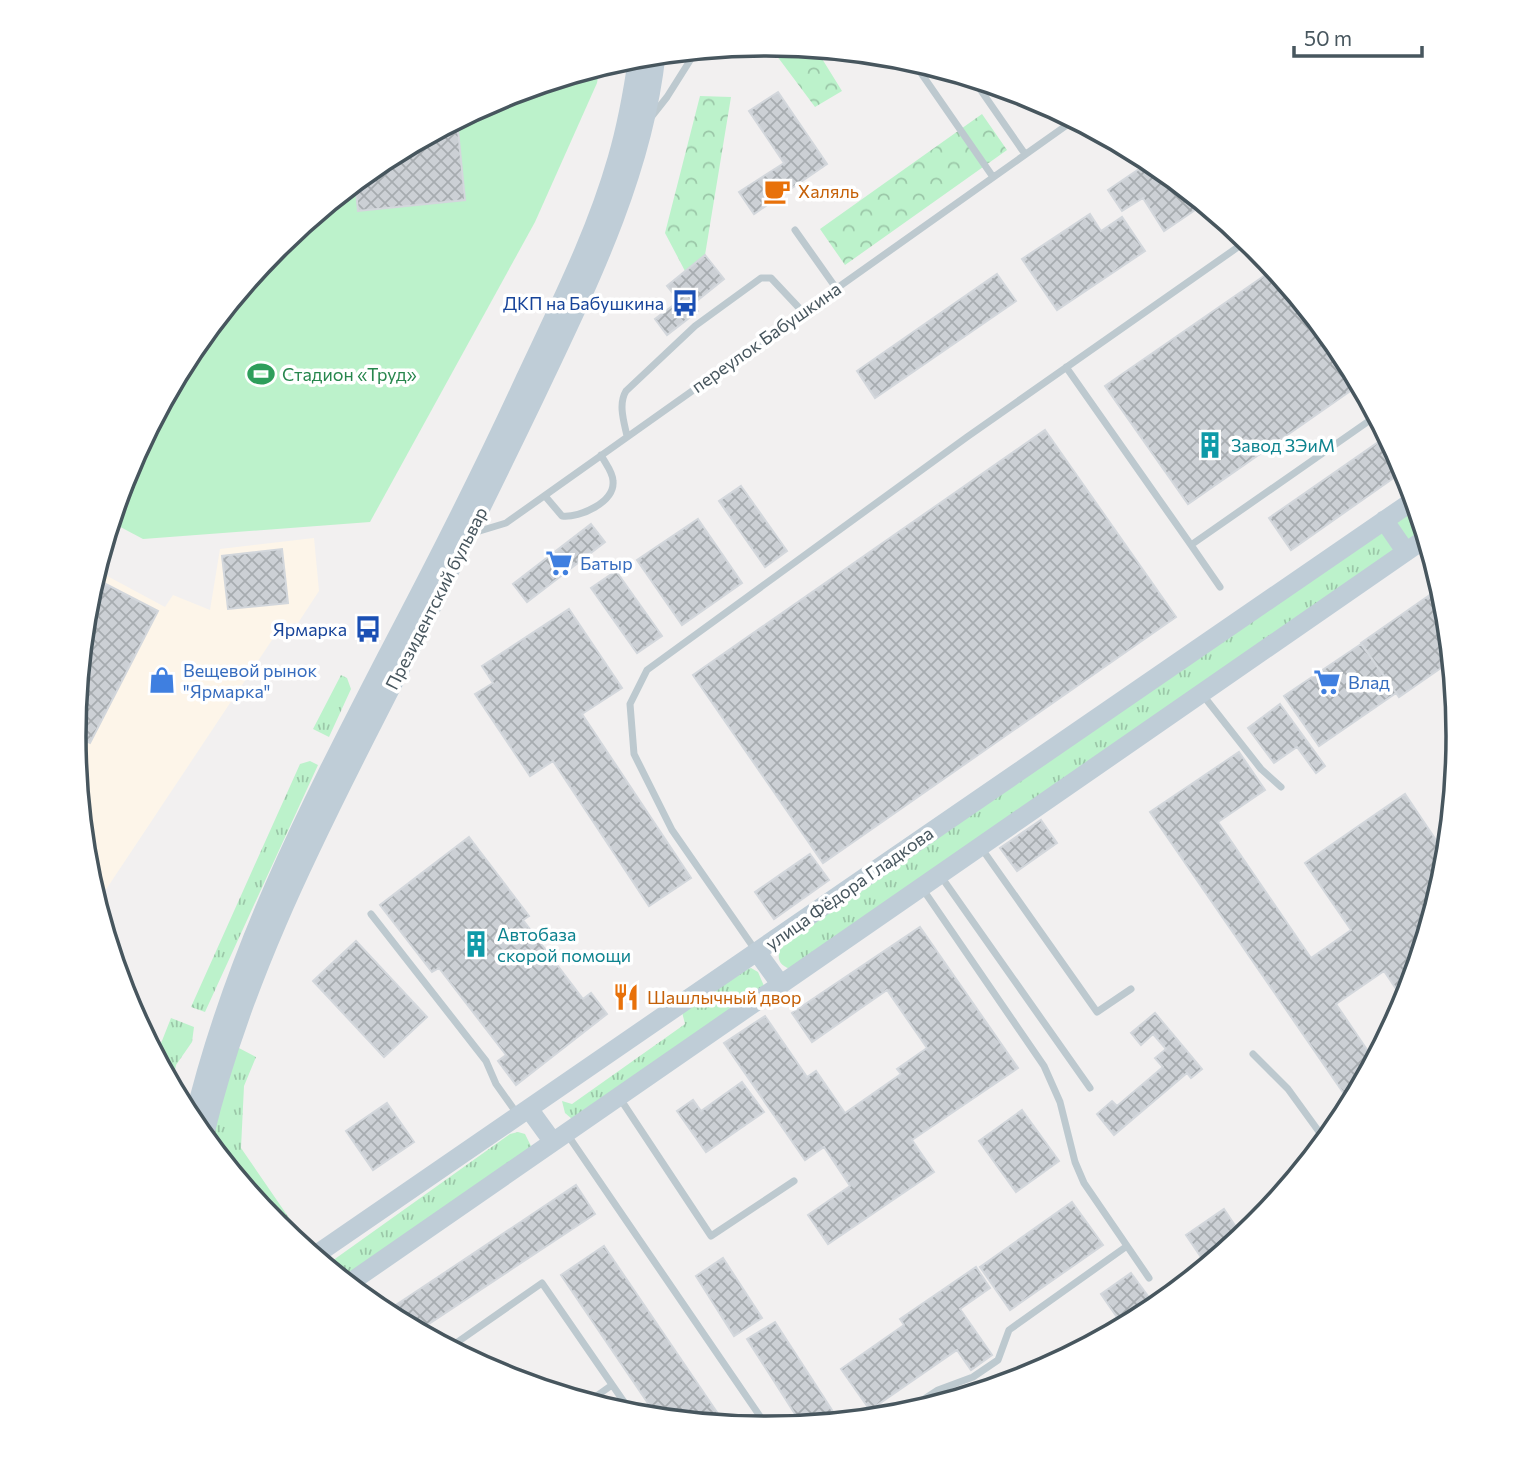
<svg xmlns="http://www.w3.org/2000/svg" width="1532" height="1472" viewBox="0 0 1532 1472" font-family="Commissioner,sans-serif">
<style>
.commercial{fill:#fdf5e9}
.grass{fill:url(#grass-tufts)}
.forest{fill:url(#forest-crowns)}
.green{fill:#bcf2cb}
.building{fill:url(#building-cross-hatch);stroke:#d3d7dc;stroke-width:2}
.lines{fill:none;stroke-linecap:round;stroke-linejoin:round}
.service{stroke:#bdc9cf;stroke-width:7}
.secondary{stroke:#bfcdd7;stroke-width:19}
.labels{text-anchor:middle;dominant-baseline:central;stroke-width:7;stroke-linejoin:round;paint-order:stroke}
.food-label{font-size:18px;fill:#c56008;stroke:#fff;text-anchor:start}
.transit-label{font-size:18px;fill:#164399;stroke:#fff;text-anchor:end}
.street-label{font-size:18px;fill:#47565e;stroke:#fff}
.leisure-label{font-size:18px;fill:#27864d;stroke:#fff;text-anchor:start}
.culture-label{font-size:18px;fill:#0d838f;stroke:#fff;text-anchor:start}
.shop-label{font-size:18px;fill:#366cbe;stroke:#fff;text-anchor:start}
.rim{fill:none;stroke:#47565e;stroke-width:3.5}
</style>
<defs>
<pattern id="grass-tufts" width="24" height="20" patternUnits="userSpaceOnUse" patternTransform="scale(1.75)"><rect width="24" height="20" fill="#bcf2cb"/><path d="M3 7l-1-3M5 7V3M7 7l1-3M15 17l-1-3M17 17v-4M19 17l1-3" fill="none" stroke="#9bc7a8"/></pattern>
<pattern id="forest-crowns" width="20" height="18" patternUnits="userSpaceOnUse" patternTransform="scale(1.75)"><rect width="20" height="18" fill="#bcf2cb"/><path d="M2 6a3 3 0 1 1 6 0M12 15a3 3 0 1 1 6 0" fill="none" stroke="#9bc7a8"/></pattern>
<pattern id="building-cross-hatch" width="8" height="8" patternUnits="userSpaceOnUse" patternTransform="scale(1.75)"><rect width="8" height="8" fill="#ccd0d5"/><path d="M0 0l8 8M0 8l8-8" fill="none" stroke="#a7acb0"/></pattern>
</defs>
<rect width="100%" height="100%" fill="#f2f0f0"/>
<path class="commercial" d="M314,538L319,591L298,623L282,625L105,891L98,909L87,871L74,736L87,601L96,570L165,607L173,595L210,610L220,549Z"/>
<path class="grass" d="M1417,508L1424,533L794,970C777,966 775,956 784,943Z
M341,675L347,678L351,689L329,737L313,729Z
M310,761L318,765L205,1012L191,1007L300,764Z
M751,968L758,972L764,986L572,1119L565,1113L562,1101L572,1104L685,1024L682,1012L743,970Z
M171,1018L194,1027L192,1042L176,1065L172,1086L156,1056Z
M237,1047L256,1057L244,1086L241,1148L307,1244L302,1246L276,1225L209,1143Z
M518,1132L525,1134L532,1148L344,1281L325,1266L510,1134Z"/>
<path class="forest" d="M768,44L816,49L842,91L815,107Z
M700,96L731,97L705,255L685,271L665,233Z
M982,114L1007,150L845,265L820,229Z"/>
<path class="green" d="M600,66L597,83L535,222L370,522L143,539L111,522L127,471L191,351L277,246L382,160L501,96Z"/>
<path class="building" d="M778,92L827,164L754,214L739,192L784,163L749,111Z
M457,120L465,200L358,211L355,182L382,160Z
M1151,161L1204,204L1164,231L1143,198L1122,211L1108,190Z
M1090,214L1101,231L1122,217L1145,251L1057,310L1022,259Z
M705,255L724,279L693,304L698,311L667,335L655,319L679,301L667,286Z
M1274,269L1342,352L1359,385L1188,504L1105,386Z
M997,274L1016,301L875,398L857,371Z
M1045,430L1176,617L823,863L693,675Z
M1387,436L1405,470L1291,550L1269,518Z
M741,486L787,551L765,567L719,501Z
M698,519L742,583L682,625L637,560Z
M591,524L605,542L527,602L513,584Z
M282,549L288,603L228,609L222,556Z
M616,571L662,636L637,653L591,588Z
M94,578L158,611L90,743L74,735L87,601Z
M1441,587L1445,601L1451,661L1399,697L1361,643Z
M569,609L622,688L582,714L691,878L649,906L553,761L530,776L475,694L493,683L482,666Z
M1361,644L1396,693L1319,746L1284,696Z
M1280,704L1325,766L1316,773L1297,747L1274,763L1248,728Z
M1239,752L1265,790L1218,822L1311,958L1351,930L1305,863L1405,794L1446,855L1445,871L1405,1002L1384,971L1336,1004L1374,1060L1351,1104L1150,812Z
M1041,820L1057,843L1017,871L1000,848Z
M469,837L529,916L523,920L583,999L591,993L607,1014L516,1085L498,1061L506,1055L439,968L432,972L380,905Z
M810,854L829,880L774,919L755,892Z
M920,927L1018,1068L912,1140L934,1172L828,1244L808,1215L850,1186L824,1147L805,1160L724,1043L765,1016L807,1077L816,1071L845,1113L901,1074L897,1069L927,1048L887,990L812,1042L792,1013Z
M356,941L427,1017L384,1057L313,981Z
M1155,1013L1202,1069L1191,1078L1187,1073L1114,1135L1097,1114L1112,1101L1117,1106L1163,1067L1155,1058L1166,1049L1153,1034L1141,1045L1131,1033Z
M742,1082L764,1112L706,1152L677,1111L693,1100L701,1111Z
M387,1103L414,1142L373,1170L346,1131Z
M1022,1110L1059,1161L1016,1192L979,1141Z
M576,1185L595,1214L418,1331L384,1313Z
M1072,1202L1103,1245L1010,1310L980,1267Z
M1224,1209L1242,1236L1207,1266L1186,1235Z
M604,1246L725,1424L658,1418L561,1275Z
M723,1258L762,1318L734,1336L696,1276Z
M976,1267L990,1288L960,1309L992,1355L971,1370L957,1350L870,1410L841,1369L904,1325L900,1319Z
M1131,1273L1156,1307L1123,1326L1101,1294Z
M775,1322L839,1421L802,1425L747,1339Z"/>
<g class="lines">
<path class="service" d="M912,60L993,177
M973,79L1025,154
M652,116L667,97L696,51
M795,230L836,288
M1066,367L1191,545L1376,416
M627,436C624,422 618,404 626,391L695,326L761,278H771L802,311
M545,496L562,516C580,518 615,502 613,481C613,472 605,463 601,455
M473,533L506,523L1074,120
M1191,545L1220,587
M1202,694L1261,769L1281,787
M982,849L1097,1012L1131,989
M940,875L1090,1088
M922,888L1044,1066L1060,1102L1075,1162L1084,1183L1149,1278
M371,914L486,1061L496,1084L518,1115
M756,951L672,830L634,754L630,704L647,670L967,437L1248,240
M1253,1054L1288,1089L1325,1140
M619,1097L711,1236L794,1181
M567,1134L768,1428
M449,1348L542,1283L633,1415
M588,1402L612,1385
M900,1415L938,1390L973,1377L998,1360L1009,1330L1127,1246"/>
<path class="secondary" d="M1384,520L1406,552
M757,952L781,985
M529,1109L553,1142
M193,1123C232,957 309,807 387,656C435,565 482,473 525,379C558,308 595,236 617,159C627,125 633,91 638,56
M204,1137C239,989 307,852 376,717C430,611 483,505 534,399C586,289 643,176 656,55
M314,1256L1414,500
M348,1284L1426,538"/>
</g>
<defs>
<symbol id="cafe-bare" viewBox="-9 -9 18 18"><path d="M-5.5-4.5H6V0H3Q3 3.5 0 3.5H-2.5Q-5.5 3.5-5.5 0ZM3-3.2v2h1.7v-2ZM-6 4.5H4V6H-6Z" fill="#e8710a" stroke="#fff" stroke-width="2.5" paint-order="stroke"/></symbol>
<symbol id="bus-bare" viewBox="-9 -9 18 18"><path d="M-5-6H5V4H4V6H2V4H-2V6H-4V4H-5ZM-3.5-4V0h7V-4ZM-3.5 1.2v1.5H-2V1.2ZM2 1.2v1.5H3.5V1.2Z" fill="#1a4fb4" stroke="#fff" stroke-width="2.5" paint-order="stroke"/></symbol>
<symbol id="stadium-bare" viewBox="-9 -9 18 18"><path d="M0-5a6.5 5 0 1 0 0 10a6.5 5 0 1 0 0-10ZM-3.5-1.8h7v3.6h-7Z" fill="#2e9e5b" stroke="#fff" stroke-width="2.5" paint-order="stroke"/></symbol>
<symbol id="building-bare" viewBox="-9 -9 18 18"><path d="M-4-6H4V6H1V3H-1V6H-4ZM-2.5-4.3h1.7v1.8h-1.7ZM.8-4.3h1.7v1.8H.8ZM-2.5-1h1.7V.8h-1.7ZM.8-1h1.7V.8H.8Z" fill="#0f9aa8" stroke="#fff" stroke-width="2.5" paint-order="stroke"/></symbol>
<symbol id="supermarket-bare" viewBox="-9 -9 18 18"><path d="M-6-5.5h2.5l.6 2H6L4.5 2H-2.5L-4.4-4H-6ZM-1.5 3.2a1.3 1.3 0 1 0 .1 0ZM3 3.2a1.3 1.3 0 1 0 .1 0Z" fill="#3f7fe0" stroke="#fff" stroke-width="2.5" paint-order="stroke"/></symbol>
<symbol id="shop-bare" viewBox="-9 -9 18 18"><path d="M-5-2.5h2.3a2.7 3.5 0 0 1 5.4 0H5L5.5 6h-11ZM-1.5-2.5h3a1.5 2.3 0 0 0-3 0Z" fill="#3f7fe0" stroke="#fff" stroke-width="2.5" paint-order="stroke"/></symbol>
<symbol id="restaurant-bare" viewBox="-9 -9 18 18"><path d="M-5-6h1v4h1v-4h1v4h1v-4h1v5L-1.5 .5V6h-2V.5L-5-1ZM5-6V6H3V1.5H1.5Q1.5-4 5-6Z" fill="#e8710a" stroke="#fff" stroke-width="2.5" paint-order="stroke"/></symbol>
</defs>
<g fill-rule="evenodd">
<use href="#cafe-bare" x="758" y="172" width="38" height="38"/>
<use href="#bus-bare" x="666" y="284" width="38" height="38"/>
<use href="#stadium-bare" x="242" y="355" width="38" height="38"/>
<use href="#building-bare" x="1191" y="426" width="38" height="38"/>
<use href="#supermarket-bare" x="540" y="544" width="38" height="38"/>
<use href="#bus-bare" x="349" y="610" width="38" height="38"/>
<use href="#shop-bare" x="143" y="661" width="38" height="38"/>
<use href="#supermarket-bare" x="1308" y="663" width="38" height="38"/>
<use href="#building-bare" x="457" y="925" width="38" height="38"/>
<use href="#restaurant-bare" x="607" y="978" width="38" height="38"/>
</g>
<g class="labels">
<g class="food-label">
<text x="798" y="191">Халяль</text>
<text x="647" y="997">Шашлычный двор</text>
</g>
<g class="transit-label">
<text x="664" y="303">ДКП на Бабушкина</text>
<text x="347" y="629">Ярмарка</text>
</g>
<g class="street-label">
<text transform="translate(766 337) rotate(-35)">переулок Бабушкина</text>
<text transform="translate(436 598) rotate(-63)">Президентский бульвар</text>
<text transform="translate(849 888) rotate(-35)">улица Фёдора Гладкова</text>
</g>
<g class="leisure-label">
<text x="282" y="374">Стадион «Труд»</text>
</g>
<g class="culture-label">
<text x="1231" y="445">Завод ЗЭиМ</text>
<text x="497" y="934">Автобаза<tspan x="497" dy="21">скорой помощи</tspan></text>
</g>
<g class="shop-label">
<text x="580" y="563">Батыр</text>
<text x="183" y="670">Вещевой рынок<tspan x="183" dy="21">"Ярмарка"</tspan></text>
<text x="1348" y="682">Влад</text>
</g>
</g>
<path d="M0 0H1532V1472H0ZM86 736a680 680 0 1 1 1360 0a680 680 0 1 1-1360 0Z" fill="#fff" fill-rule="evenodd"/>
<path class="rim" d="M86 736a680 680 0 1 1 1360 0a680 680 0 1 1-1360 0Z"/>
<path d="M1294 46v10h128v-10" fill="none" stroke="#47565e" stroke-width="3.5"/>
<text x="1304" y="46" font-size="21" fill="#47565e" stroke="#ffffff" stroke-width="5" paint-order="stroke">50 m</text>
</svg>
